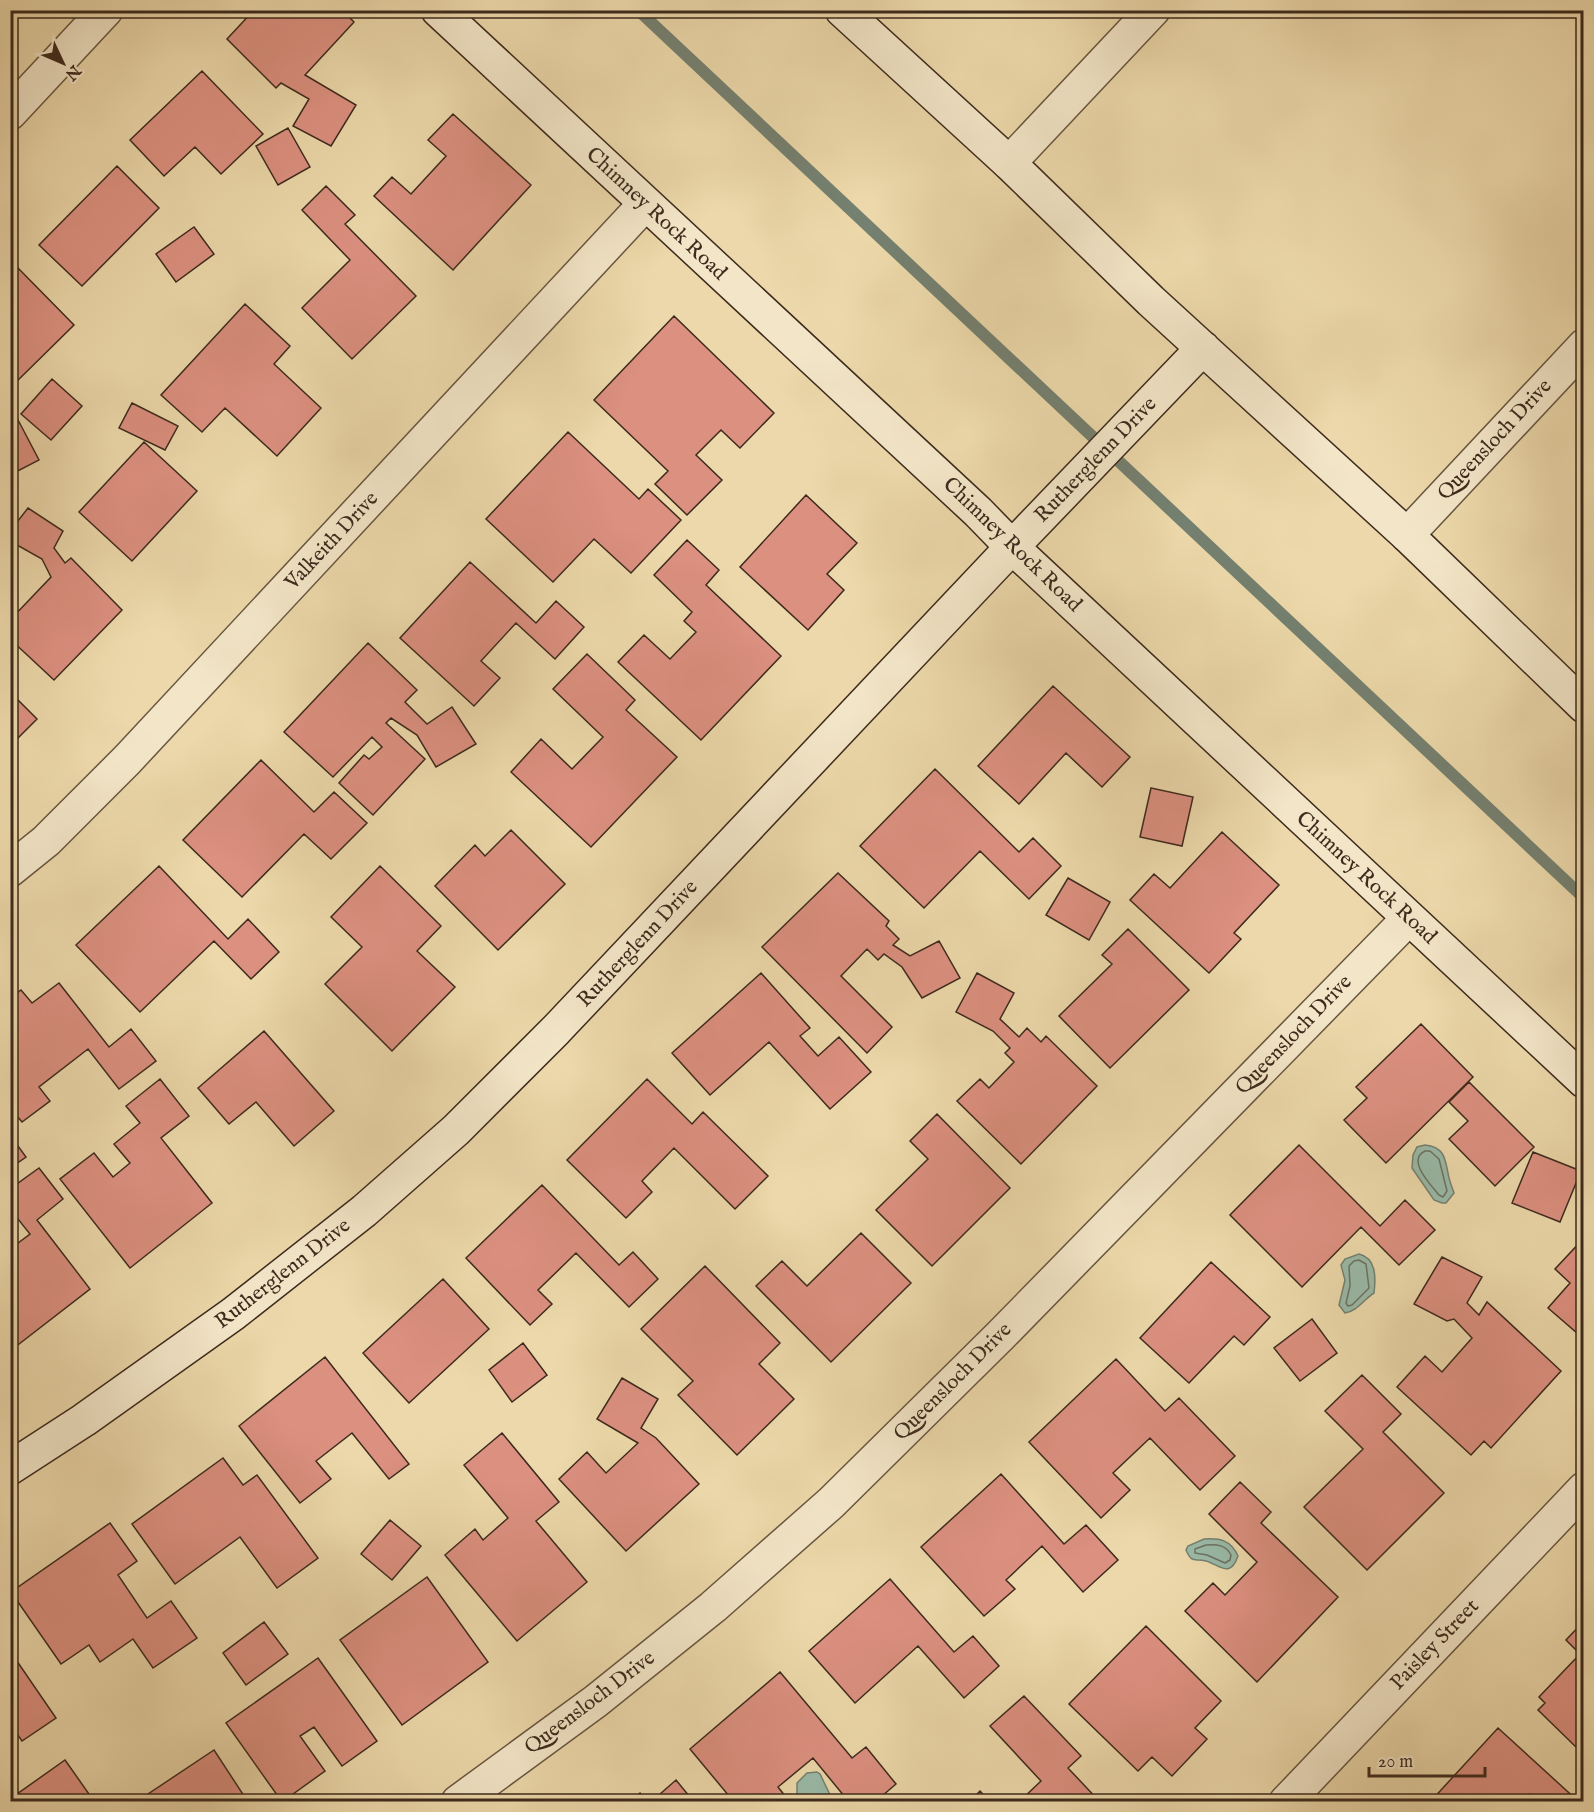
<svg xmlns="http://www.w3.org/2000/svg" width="1594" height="1812" viewBox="0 0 1594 1812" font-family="'IM FELL English',serif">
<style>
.water{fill:#99baa8;stroke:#748070;stroke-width:1.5}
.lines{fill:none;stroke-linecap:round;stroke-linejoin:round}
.shore{stroke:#6b7262;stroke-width:1.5}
.stream{stroke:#748070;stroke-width:12}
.building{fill:#dc9080;stroke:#3d2a1d;stroke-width:1.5}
.street-casing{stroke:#695640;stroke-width:36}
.secondary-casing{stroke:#3d2a1d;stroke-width:36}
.street{stroke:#f3e6c8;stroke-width:33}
.secondary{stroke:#f3e6c8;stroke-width:33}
.labels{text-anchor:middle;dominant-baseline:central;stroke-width:6;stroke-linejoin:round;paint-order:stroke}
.street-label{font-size:21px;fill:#3d2a1d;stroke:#f3e6c8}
</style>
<rect width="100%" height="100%" fill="#ecd8aa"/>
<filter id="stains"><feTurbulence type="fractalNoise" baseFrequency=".00333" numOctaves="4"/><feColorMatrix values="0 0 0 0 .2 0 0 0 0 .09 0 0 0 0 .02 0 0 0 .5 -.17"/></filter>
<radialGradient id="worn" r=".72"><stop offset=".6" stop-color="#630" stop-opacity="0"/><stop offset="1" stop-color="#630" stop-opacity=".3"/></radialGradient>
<path class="water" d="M1425,1145C1444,1147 1445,1158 1448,1173C1449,1180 1452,1187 1454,1193L1446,1203H1442L1434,1200L1412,1168L1413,1155L1417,1147Z
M1359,1254C1376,1258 1376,1277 1374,1293C1364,1299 1358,1311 1345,1313L1339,1305L1345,1280L1341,1265L1345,1259Z
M1204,1539C1220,1538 1231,1540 1238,1556C1230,1579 1220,1565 1206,1561C1194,1558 1192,1564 1186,1550L1188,1546Z
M817,1772L820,1774L833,1801H804L797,1793V1783L807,1773Z"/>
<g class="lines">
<path class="shore" d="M1425,1151H1430L1439,1159L1447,1191L1443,1197L1439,1195C1431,1185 1406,1160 1425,1151Z
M1359,1260L1366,1264L1369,1288L1352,1305L1348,1306L1346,1303L1350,1286L1349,1266L1354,1261Z
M1206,1545C1217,1544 1226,1545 1231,1555L1230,1560L1225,1563L1207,1555L1195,1553V1549Z"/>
<path class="stream" d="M638,10L1584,898"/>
</g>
<path class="building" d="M254,10H342L354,22L305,75L356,105L331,146L293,126L309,99L281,83L276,88L227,39Z
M202,71L263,134L221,174L195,147L164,176L130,140Z
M453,114L531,185L453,270L374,196L392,177L411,194L446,156L428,140Z
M288,128L310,167L278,185L256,146Z
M117,166L159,208L82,286L39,245Z
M326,186L355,215L345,224L416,296L352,359L302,308L350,260L302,210Z
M194,227L214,254L176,282L156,254Z
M17,267L74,325L10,388V274Z
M245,304L290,346L274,364L321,408L277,456L225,408L202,432L161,395Z
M674,316L774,413L740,448L721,430L696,455L722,480L687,515L655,484L668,471L594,400Z
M52,379L82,406L51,440L21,414Z
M132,403L178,426L165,450L119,428Z
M17,418L39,460L10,475V422Z
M568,432L639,499L648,489L681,520L631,573L594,539L553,582L486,519Z
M144,442L197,491L132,561L79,512Z
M806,495L857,543L827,574L844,590L808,630L740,567Z
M28,508L63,531L54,548L65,563L71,558L122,610L54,680L10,639V620L51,577L42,559L10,541V531Z
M687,540L719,570L706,585L781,656L701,740L618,662L644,635L670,659L696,632L684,621L692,612L654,575Z
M470,562L536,623L556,601L584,627L555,659L516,623L481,661L500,678L474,706L400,638Z
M368,643L417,690L405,702L427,724L452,707L476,744L436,767L417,735L391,718L386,723L425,759L373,815L339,783L364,755L369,759L382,747L372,737L333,777L284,732Z
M587,654L635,700L626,710L677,757L591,847L511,772L541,739L572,769L603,737L553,689Z
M1053,686L1130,757L1102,787L1066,753L1019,804L978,766Z
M10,692L37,719L10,746Z
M261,760L314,812L334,792L367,823L331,859L304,834L242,897L183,840Z
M935,769L1019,852L1033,838L1061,866L1029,899L980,851L924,908L860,846Z
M1151,788L1193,797L1182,846L1140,837Z
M511,830L565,884L498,950L435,886L475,845L485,856Z
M1222,832L1279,885L1234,933L1241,939L1209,973L1130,900L1154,874L1170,888Z
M159,866L228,939L248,919L279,952L251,979L214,941L140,1012L76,945Z
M380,866L441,926L417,951L455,987L392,1051L325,984L362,947L331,917Z
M838,873L889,921L886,926L899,939L893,945L910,956L939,941L960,978L922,998L902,967L884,954L878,960L867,949L841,976L892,1027L867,1053L762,947Z
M1068,878L1110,902L1089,940L1046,915Z
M1128,929L1189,990L1110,1068L1059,1016L1112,964L1102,955Z
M761,973L810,1028L800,1036L818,1056L839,1037L871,1072L830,1109L769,1042L710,1095L672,1053Z
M977,973L1014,993L1000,1019L1019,1037L1027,1028L1041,1042L1046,1036L1097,1086L1021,1164L957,1101L980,1079L989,1088L1014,1062L1005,1053L1010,1048L993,1031L956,1012Z
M59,983L109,1047L131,1029L156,1061L119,1089L88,1049L39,1087L50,1101L22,1122L10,1108V998L21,990L32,1003Z
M1421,1024L1473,1077L1386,1163L1344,1120L1367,1098L1356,1087Z
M264,1031L334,1111L294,1146L256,1102L229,1124L198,1088Z
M160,1079L189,1116L161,1138L212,1203L130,1268L60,1179L94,1153L113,1177L130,1163L114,1144L140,1123L126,1106Z
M647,1079L692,1124L703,1112L768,1176L735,1209L674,1148L642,1181L652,1192L626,1218L567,1160Z
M1469,1082L1534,1147L1495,1186L1449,1139L1468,1121L1449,1102Z
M937,1114L1010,1188L932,1266L876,1210L928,1159L910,1141Z
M10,1135L26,1157L10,1168Z
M1299,1145L1380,1226L1405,1200L1435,1230L1399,1265L1361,1227L1302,1287L1230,1215Z
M1533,1152L1581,1171L1560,1222L1512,1203Z
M39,1168L63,1199L37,1220L90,1289L10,1351V1249L30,1234L10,1209V1189Z
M542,1185L619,1265L633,1252L658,1279L629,1307L576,1253L538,1290L552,1304L530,1325L466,1258Z
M861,1233L911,1283L831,1362L756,1286L782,1261L807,1286Z
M1584,1238V1339L1548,1308L1570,1283L1555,1269Z
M1442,1257L1482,1277L1467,1303L1479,1315L1487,1302L1561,1371L1491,1448L1484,1441L1471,1455L1397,1387L1425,1356L1442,1372L1472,1338L1454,1319L1447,1321L1414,1304Z
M1211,1262L1270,1317L1244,1345L1234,1336L1189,1383L1140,1338Z
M705,1266L780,1343L759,1364L794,1399L737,1455L678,1395L693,1381L641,1329Z
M443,1279L489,1329L409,1403L363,1353Z
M1312,1319L1337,1353L1300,1381L1274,1348Z
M523,1343L547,1375L512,1402L489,1370Z
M325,1357L409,1464L389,1479L352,1433L316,1461L331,1479L300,1503L239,1426Z
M1116,1359L1165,1411L1179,1398L1235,1456L1200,1490L1150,1438L1113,1473L1130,1490L1101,1518L1029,1442Z
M1362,1375L1401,1414L1383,1432L1444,1493L1367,1570L1304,1507L1363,1449L1325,1411Z
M622,1378L658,1399L641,1428L656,1438L699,1484L626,1551L559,1479L587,1452L606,1473L638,1443L597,1419Z
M502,1433L559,1502L536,1521L587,1582L517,1641L445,1555L475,1529L483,1540L508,1518L464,1465Z
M223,1458L243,1485L257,1475L318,1558L277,1588L240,1537L175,1584L132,1524Z
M1001,1474L1064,1544L1086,1525L1118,1560L1083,1592L1042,1546L1006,1580L1015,1589L984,1616L921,1547Z
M1240,1482L1271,1512L1261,1523L1338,1597L1257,1682L1185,1611L1213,1583L1225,1595L1257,1562L1209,1514Z
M390,1520L421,1546L392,1580L361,1554Z
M110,1523L137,1561L118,1575L147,1618L171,1601L197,1638L153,1668L133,1639L100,1662L89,1645L61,1664L11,1592Z
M427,1577L488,1662L402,1725L340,1640Z
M890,1579L954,1652L973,1636L999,1666L964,1698L918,1646L855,1703L809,1651Z
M264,1622L288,1654L246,1685L223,1653Z
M1582,1623L1584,1741L1577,1748L1538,1710L1545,1703L1539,1697L1580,1654L1566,1640Z
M1146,1626L1221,1701L1195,1728L1207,1739L1172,1776L1152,1757L1138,1771L1069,1704Z
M10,1651L56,1718L22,1741L10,1724Z
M318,1658L377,1741L342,1766L314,1727L300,1736L325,1771L282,1802L226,1723Z
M780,1672L852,1758L866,1747L896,1784L875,1802H849L813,1758L778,1787L790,1802H734L690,1749Z
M1024,1696L1081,1756L1068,1768L1100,1802H1019L1041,1781L990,1726Z
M1498,1728L1579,1802H1538L1530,1794L1523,1802H1430Z
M214,1750L248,1802H136Z
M65,1760L89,1794L78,1802H10V1799Z
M676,1780L694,1802H651Z
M980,1791L990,1802H969Z
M640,1793L648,1802H630Z"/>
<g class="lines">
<defs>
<path id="street" d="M10,113L106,10
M1009,163L1153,10
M1407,535L1584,346
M10,870L46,841L127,760L645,204
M458,1802L596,1701L713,1607L831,1503L1001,1335L1409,918
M1286,1802L1584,1489"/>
<path id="secondary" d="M438,10L978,512L1012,547L1584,1081
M842,10L1009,163L1151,301L1407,535L1584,706
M10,1468L84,1420L233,1314L364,1211L456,1130L556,1030L1012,547L1203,348"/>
</defs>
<use href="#street" class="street-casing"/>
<use href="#secondary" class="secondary-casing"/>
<use href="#street" class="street"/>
<use href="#secondary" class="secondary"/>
</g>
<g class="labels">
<g class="street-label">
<text transform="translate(656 214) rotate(43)">Chimney Rock Road</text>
<text transform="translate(1495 440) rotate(-47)">Queensloch Drive</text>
<text transform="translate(1096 460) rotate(-46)">Rutherglenn Drive</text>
<text transform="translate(332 541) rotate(-47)">Valkeith Drive</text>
<text transform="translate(1012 545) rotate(44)">Chimney Rock Road</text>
<text transform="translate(1366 878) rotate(43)">Chimney Rock Road</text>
<text transform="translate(638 944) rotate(-47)">Rutherglenn Drive</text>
<text transform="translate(1294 1035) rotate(-46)">Queensloch Drive</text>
<text transform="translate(283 1274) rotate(-38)">Rutherglenn Drive</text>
<text transform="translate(953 1382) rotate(-45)">Queensloch Drive</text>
<text transform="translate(1435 1645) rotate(-46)">Paisley Street</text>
<text transform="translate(590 1703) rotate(-37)">Queensloch Drive</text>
</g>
</g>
<rect width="1594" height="1812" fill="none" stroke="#ecd8aa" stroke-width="36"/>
<rect x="12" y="12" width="1570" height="1788" fill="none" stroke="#3d2a1d" stroke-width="3"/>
<rect x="18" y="18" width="1558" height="1776" fill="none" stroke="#3d2a1d" stroke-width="1.5"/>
<g transform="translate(63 63) rotate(134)" stroke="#f3e6c8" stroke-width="4.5" paint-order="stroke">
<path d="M0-4.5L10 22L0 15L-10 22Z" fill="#3d2a1d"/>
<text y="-9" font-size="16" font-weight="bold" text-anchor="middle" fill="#3d2a1d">N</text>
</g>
<path d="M1369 1767v9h116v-9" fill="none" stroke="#3d2a1d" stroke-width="3"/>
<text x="1378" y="1767" font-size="18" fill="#3d2a1d" stroke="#f3e6c8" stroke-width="4.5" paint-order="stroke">20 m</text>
<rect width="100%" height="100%" filter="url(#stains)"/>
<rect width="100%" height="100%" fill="url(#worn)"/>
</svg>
